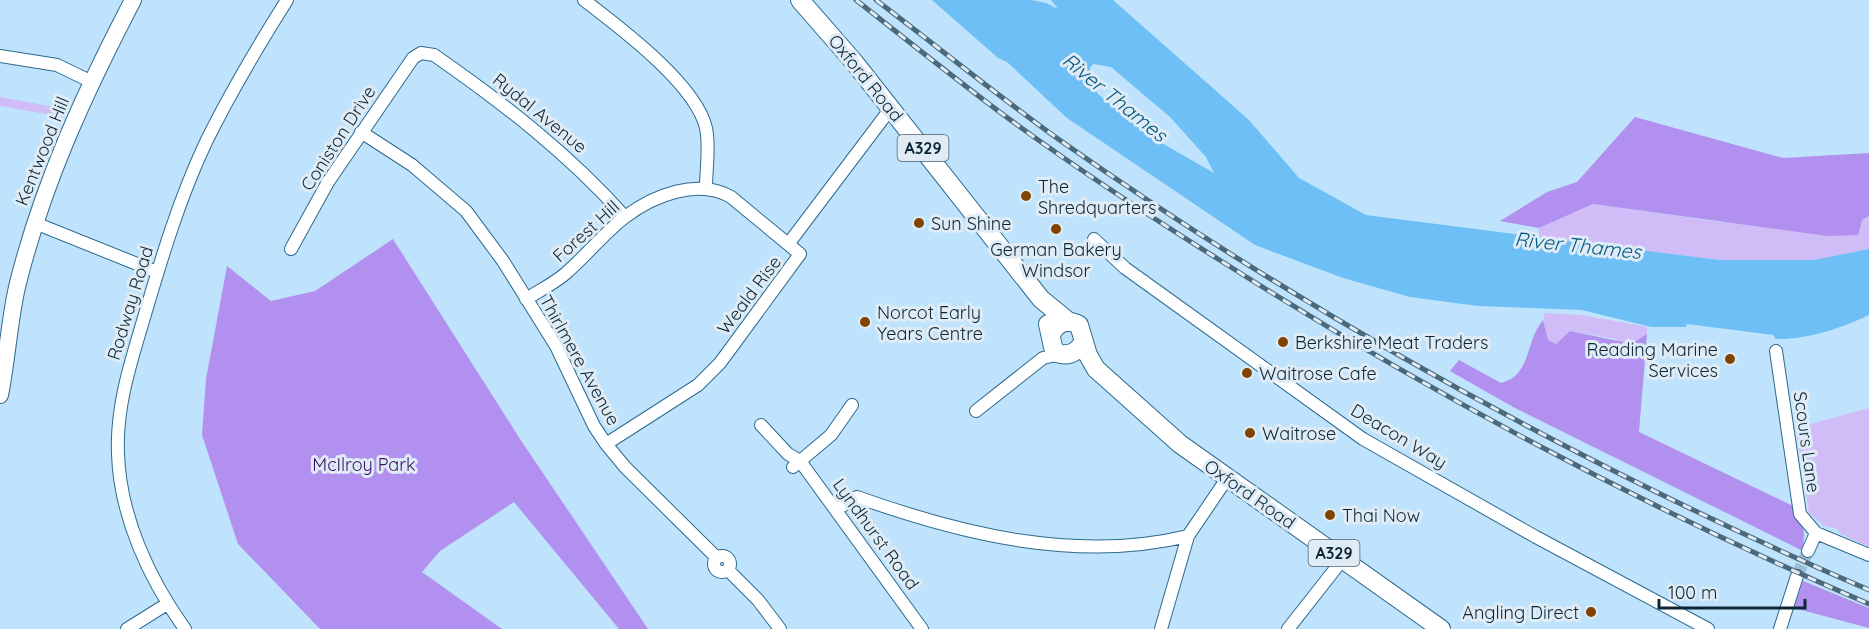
<svg xmlns="http://www.w3.org/2000/svg" width="1869" height="629" viewBox="0 0 1869 629" font-family="Quicksand,sans-serif">
<style>
.green{fill:#d0bdf7}
.forest{fill:#b290ef}
.water{fill:#6ebff5;fill-rule:evenodd}
.lines{fill:none;stroke-linecap:round;stroke-linejoin:round}
.street-tunnel{stroke:#9bbdd4;stroke-width:12;stroke-dasharray:12 6;stroke-linecap:butt}
.street-casing{stroke:#2d6a8f;stroke-width:14}
.secondary-casing{stroke:#2d6a8f;stroke-width:18}
.primary-casing{stroke:#2d6a8f;stroke-width:20}
.street{stroke:#fff;stroke-width:12}
.secondary{stroke:#fff;stroke-width:16}
.primary{stroke:#fff;stroke-width:18}
.rail-casing{stroke:#4c697c;stroke-width:5}
.rail{stroke:#e0ecf5;stroke-width:3;stroke-dasharray:9;stroke-linecap:butt}
.poi-dot{fill:#804400;stroke:#e0ecf5;stroke-width:2}
.labels{text-anchor:middle;dominant-baseline:central;stroke-width:6;stroke-linejoin:round;paint-order:stroke}
.shield{fill:#e0ecf5;stroke:#4c616f;stroke-width:1.5}
.shield-label{font-size:16px;font-weight:bold;fill:#0d2636}
.street-label{font-size:18px;fill:#0d2636;stroke:#e0ecf5}
.poi-label{font-size:18px;fill:#0d2636;stroke:#e0ecf5;text-anchor:start}
.park-label{font-size:18px;fill:#391265;stroke:#e0ecf5}
.water-label{font-size:20px;font-style:italic;fill:#005984;stroke:#e0ecf5}
</style>
<rect width="100%" height="100%" fill="#bfe3fc"/>
<path class="green" d="M0,97L66,109L63,117L0,106Z
M1593,204L1720,222L1862,220L1869,216V249L1814,260H1719L1539,237V228Z
M1545,313L1582,315L1647,327V334L1632,343L1630,349H1625L1616,339L1571,331L1556,344L1548,340L1543,320Z
M1869,408V547L1839,533L1838,529L1824,526L1809,513L1796,428Z"/>
<path class="forest" d="M1635,117L1783,158L1869,153V216L1862,220L1858,235L1828,236L1593,204L1539,228L1500,221L1547,192L1577,182Z
M393,239L520,439L648,629H619L514,502L440,551L422,572L502,629H320L238,544L202,435L206,379L227,266L271,301L315,291Z
M1543,320L1548,340L1556,344L1570,331L1623,342L1625,349H1630L1632,343L1647,334L1639,432L1797,508L1804,533L1803,551L1513,407L1450,371L1459,360L1501,383C1532,375 1525,341 1543,320Z
M1803,581L1869,608V628L1794,608Z"/>
<path class="water" d="M932,0H1031L1046,3L1058,9L1051,0H1113L1249,120L1299,178L1366,215L1719,260H1814L1869,249V315C1843,328 1805,340 1776,339L1773,335L1687,324L1686,327H1651L1582,310L1478,306L1410,297L1343,278L1255,245L1067,118L1007,62L998,58ZM1093,64L1111,67L1170,117L1206,157L1214,173L1148,135L1098,94L1092,84L1090,68Z"/>
<g class="lines">
<path class="street-tunnel" d="M1797,576L1808,551"/>
<defs>
<path id="street" d="M584,0C619,27 696,84 706,128C710,147 706,168 706,188
M0,56L57,65L92,82
M361,132L412,165L466,211L503,261L556,346L594,426L606,444L625,467L717,558
M35,223L157,272
M1094,239L1125,268L1363,439L1536,537L1708,629
M789,243L891,108
M291,249L328,182L413,58L421,53L434,55C503,103 569,154 625,217
M526,299C539,291 553,284 565,274C586,256 603,234 625,217C654,195 698,178 731,197L800,254L720,363L698,385L606,444
M1776,351L1800,514L1816,533L1869,555
M976,411L1043,358L1060,354
M761,425L788,454L800,461L922,629
M793,467L831,435L852,405
M837,509L857,497C961,534 1077,563 1188,536
M1808,551L1816,533
M714 564a8 8 0 1 1 16 0a8 8 0 1 1-16 0Z
M728,570L758,600L780,629
M127,629L167,604
M185,629C149,579 120,516 118,454C116,407 130,365 143,321C161,260 179,199 206,142C230,93 258,46 287,0
M1161,629L1188,536L1228,477
M1288,629L1343,559
M1780,629L1797,576"/>
<path id="secondary" d="M0,395C7,360 9,323 17,287C42,185 85,92 133,0"/>
<path id="primary" d="M800,0L854,62L1041,299L1069,322
M1048,324L1053,347L1057,353C1069,357 1077,352 1084,342
M1051,335C1056,323 1067,318 1079,325L1088,355L1096,369L1180,444L1441,629"/>
</defs>
<use href="#street" class="street-casing"/>
<use href="#secondary" class="secondary-casing"/>
<use href="#primary" class="primary-casing"/>
<use href="#street" class="street"/>
<use href="#secondary" class="secondary"/>
<use href="#primary" class="primary"/>
<defs>
<path id="rail" d="M856,0C903,37 949,74 997,110C1068,163 1143,212 1218,259C1425,391 1644,507 1869,604
M876,0C938,47 998,96 1061,141C1314,318 1586,468 1869,590"/>
</defs>
<use href="#rail" class="rail-casing"/>
<use href="#rail" class="rail"/>
</g>
<g class="poi-dot">
<circle cx="1026" cy="196" r="6"/>
<circle cx="919" cy="223" r="6"/>
<circle cx="1056" cy="229" r="6"/>
<circle cx="865" cy="322" r="6"/>
<circle cx="1283" cy="342" r="6"/>
<circle cx="1730" cy="359" r="6"/>
<circle cx="1247" cy="373" r="6"/>
<circle cx="1250" cy="433" r="6"/>
<circle cx="1330" cy="515" r="6"/>
<circle cx="1591" cy="612" r="6"/>
</g>
<g class="labels">
<g class="shield">
<rect x="897.5" y="135" width="51" height="26" rx="4.5"/>
<rect x="1308.5" y="540" width="51" height="26" rx="4.5"/>
</g>
<g class="shield-label">
<text x="923" y="148">A329</text>
<text x="1334" y="553">A329</text>
</g>
<g class="street-label">
<text transform="translate(866 78) rotate(51)">Oxford Road</text>
<text transform="translate(540 113) rotate(39)">Rydal Avenue</text>
<text transform="translate(338 138) rotate(-57)">Coniston Drive</text>
<text transform="translate(42 151) rotate(-68)">Kentwood Hill</text>
<text transform="translate(586 231) rotate(-42)">Forest Hill</text>
<text transform="translate(749 295) rotate(-53)">Weald Rise</text>
<text transform="translate(130 303) rotate(-73)">Rodway Road</text>
<text transform="translate(580 360) rotate(61)">Thirlmere Avenue</text>
<text transform="translate(1399 436) rotate(31)">Deacon Way</text>
<text transform="translate(1807 442) rotate(82)">Scours Lane</text>
<text transform="translate(1250 494) rotate(35)">Oxford Road</text>
<text transform="translate(876 534) rotate(54)">Lyndhurst Road</text>
</g>
<g class="poi-label">
<text x="1038" y="186">The<tspan x="1038" dy="21">Shredquarters</tspan></text>
<text x="931" y="223">Sun Shine</text>
<text x="1056" y="249" text-anchor="middle">German Bakery<tspan x="1056" dy="21">Windsor</tspan></text>
<text x="877" y="312">Norcot Early<tspan x="877" dy="21">Years Centre</tspan></text>
<text x="1295" y="342">Berkshire Meat Traders</text>
<text x="1718" y="349" text-anchor="end">Reading Marine<tspan x="1718" dy="21">Services</tspan></text>
<text x="1259" y="373">Waitrose Cafe</text>
<text x="1262" y="433">Waitrose</text>
<text x="1342" y="515">Thai Now</text>
<text x="1579" y="612" text-anchor="end">Angling Direct</text>
</g>
<g class="park-label">
<text x="364" y="464">McIlroy Park</text>
</g>
<g class="water-label">
<text transform="translate(1115 97) rotate(39)">River Thames</text>
<text transform="translate(1578 245) rotate(6)">River Thames</text>
</g>
</g>
<path d="M1659 599v9h146v-9" fill="none" stroke="#0d2636" stroke-width="3"/>
<text x="1668" y="599" font-size="18" fill="#0d2636" stroke="#e0ecf5" stroke-width="4.5" paint-order="stroke">100 m</text>
</svg>
